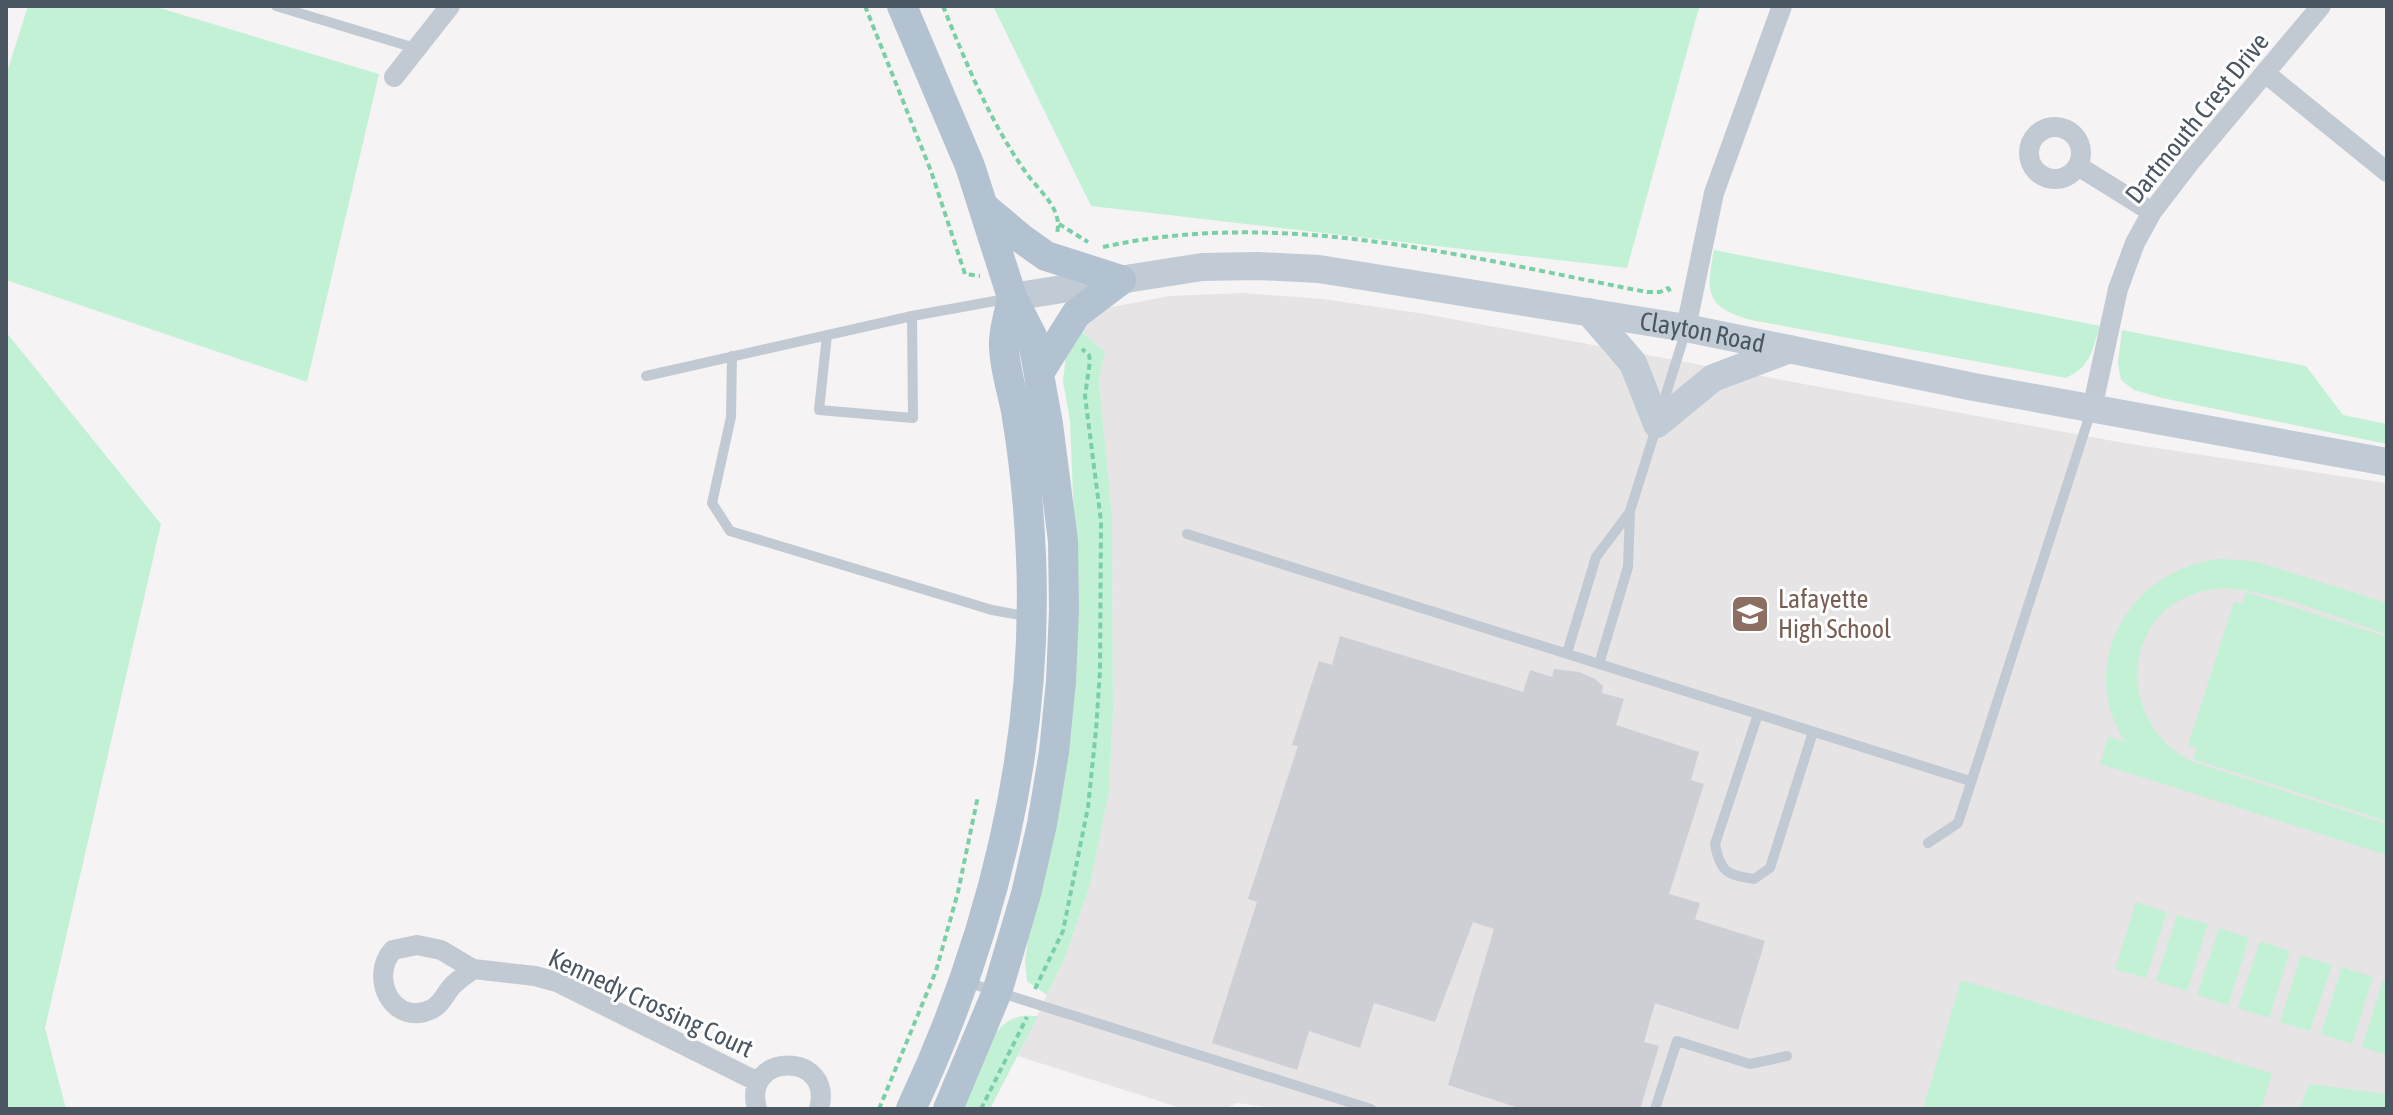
<svg xmlns="http://www.w3.org/2000/svg" width="2393" height="1115" viewBox="0 0 2393 1115" font-family="'Asap Condensed',sans-serif">
<style>
.education{fill:#e6e4e5}
.green{fill:#c3f1d5}
.building{fill:#cdcfd5}
.lines{fill:none;stroke-linecap:round;stroke-linejoin:round}
.path{stroke:#7ad0a6;stroke-width:4;stroke-dasharray:6 4;stroke-linecap:butt}
.lane{stroke:#c1cad2;stroke-width:10}
.street{stroke:#c1cad2;stroke-width:20}
.secondary{stroke:#c1cbd6;stroke-width:28}
.primary{stroke:#b3c2d1;stroke-width:30}
.labels{text-anchor:middle;dominant-baseline:central;stroke-width:6;stroke-linejoin:round;paint-order:stroke}
.street-label{font-size:26px;fill:#4a5661;stroke:#fff}
.education-label{font-size:26px;fill:#785e54;stroke:#fff;text-anchor:start}
</style>
<rect width="100%" height="100%" fill="#f5f3f3"/>
<path class="education" d="M1244,293L1323,299L1425,314L2124,443L2387,483V1109H1283L1236,1103L1226,1109H1184L1018,1056L1066,955L1090,885L1109,792L1113,712L1112,516L1099,380L1105,352L1078,329L1102,309L1169,296Z"/>
<path class="green" d="M28,6H153L379,74L307,382L6,280V75Z
M993,6H1697L1699,8L1627,268L1091,206Z
M1714,250L2100,326C2092,350 2091,367 2066,378L1751,320C1705,307 1706,293 1714,250Z
M1078,329L1105,352L1099,380L1112,516L1113,712L1109,792L1090,885L1066,955L1047,995L1027,981L1025,961L1076,570L1070,421L1063,381L1066,356Z
M2122,330L2306,366L2343,415L2387,424V444L2162,398L2134,390L2121,380L2118,363Z
M6,332L161,524L45,1028L66,1109H6Z
M2222,559L2254,561L2387,603V634C2346,621 2255,583 2215,589C2121,601 2112,719 2190,761L2387,824V855L2100,764L2108,737L2125,742C2074,662 2133,566 2222,559Z
M2246,592L2387,637V821L2193,759L2197,748L2188,745L2234,602L2242,604Z
M2136,902L2167,912L2146,978L2115,969Z
M2177,915L2208,924L2187,991L2156,981Z
M2219,928L2249,938L2228,1005L2197,995Z
M2260,941L2290,951L2269,1018L2238,1008Z
M2301,955L2332,965L2310,1031L2280,1022Z
M2342,967L2373,977L2352,1044L2321,1034Z
M1961,980L2272,1073L2261,1109H1923Z
M2383,980L2387,982V1055L2362,1047Z
M1038,1016L990,1109H962C973,1082 986,1025 1018,1017C1024,1015 1032,1016 1038,1016Z
M2309,1084L2387,1094V1109H2300Z"/>
<path class="building" d="M1340,636L1523,692L1530,670L1552,677L1554,669L1579,672L1595,679L1603,686L1602,693L1624,699L1616,725L1699,752L1691,780L1704,784L1669,894L1700,903L1695,919L1765,941L1738,1030L1655,1003L1644,1042L1659,1046L1640,1109H1522L1448,1085L1494,929L1473,922L1435,1022L1374,1003L1360,1048L1309,1031L1297,1070L1212,1043L1257,902L1248,899L1298,746L1292,745L1319,661L1332,665Z"/>
<g class="lines">
<path class="path" d="M865,6L931,171L965,274L980,276
M943,6C966,63 991,124 1027,174C1040,192 1063,209 1057,233
M1059,224L1088,242
M1103,247C1285,207 1468,258 1647,292H1660L1668,288L1672,294
M1035,989L1063,931L1088,807L1096,730L1100,671L1101,521L1085,396L1090,361L1089,355L1082,349
M879,1109L936,971L958,892L978,796
M981,1109L1027,1017"/>
<path class="lane" d="M276,6L415,48
M827,335L819,410L913,418L912,316
M732,356L731,417L712,503L730,531L992,610L1030,617
M646,376L912,316L1006,299
M1661,410L1686,330
M1187,534L1970,781
M1567,653L1596,557L1629,513
M1599,664L1628,567L1630,511L1657,425
M1758,714L1715,844C1720,872 1727,875 1754,879L1770,868L1813,732
M1928,843L1958,823L2091,411
M966,982L1371,1109
M1655,1109L1677,1041L1750,1064L1787,1056"/>
<path class="street" d="M2265,73L2387,172
M394,77L450,6
M2029 153a26 26 0 1 1 52 0a26 26 0 1 1-52 0Z
M2078,166L2152,212
M1686,328L1714,193L1782,6
M2092,409L2118,289L2135,243L2152,212L2191,161L2321,6
M417,945L441,950L473,969C467,974 459,979 453,985C446,992 442,1004 432,1009C394,1028 368,978 393,950Z
M473,969L535,976L557,982L758,1082
M757,1109C741,1051 835,1051 819,1109"/>
<g class="secondary">
<path id="s1" d="M1012,297L1202,267L1258,266L1319,269L1686,328L1974,387L2387,462"/>
<path d="M1589,312L1633,363L1657,424L1713,378L1790,349"/>
</g>
<path class="primary" d="M902,6L970,166L1012,297L1032,336L1048,424L1063,541L1064,610L1061,681L1054,752L1042,824L1026,894L997,992L948,1109
M985,208L1022,239L1046,256L1121,280
M1039,373L1076,314L1121,280
M911,1109C992,937 1039,747 1031,556C1029,508 1024,459 1016,411C1012,390 1004,367 1004,345C1003,330 1010,313 1012,297"/>
</g>
<defs>
<symbol id="school-square" viewBox="-11 -11 22 22"><rect x="-9" y="-9" width="18" height="18" rx="4" fill="#8d6e63" stroke="#fff"/><path d="M0-5L7-2L0 1L-7-2ZM-4 1L0 2.5L4 1V4Q0 6-4 4Z" fill="#fff"/></symbol>
</defs>
<g fill-rule="evenodd">
<use href="#school-square" x="1728" y="592" width="44" height="44"/>
</g>
<g class="labels">
<g class="street-label">
<text transform="translate(2197 118) rotate(-51)">Dartmouth Crest Drive</text>
<text stroke="none"><textPath href="#s1" startOffset="698">Clayton Road</textPath></text>
<text transform="translate(651 1003) rotate(25)">Kennedy Crossing Court</text>
</g>
<g class="education-label">
<text x="1778" y="599">Lafayette<tspan x="1778" dy="30">High School</tspan></text>
</g>
</g>
<rect width="2393" height="1115" fill="none" stroke="#4a5661" stroke-width="16"/>
</svg>
